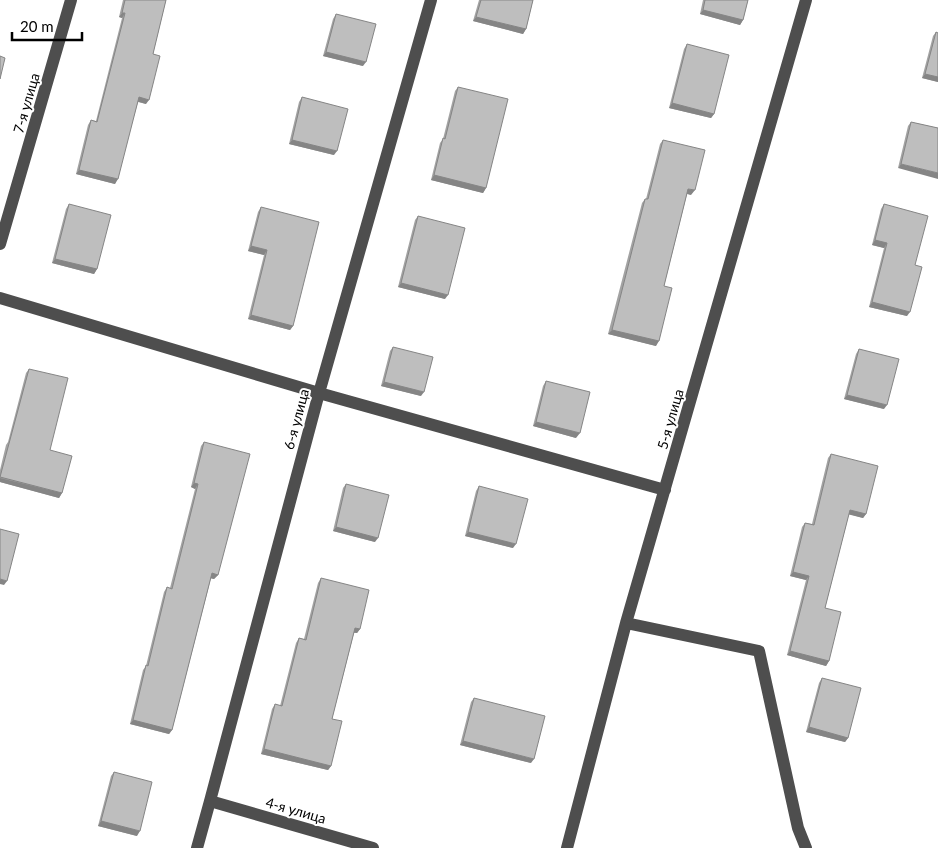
<svg xmlns="http://www.w3.org/2000/svg" width="938" height="848" viewBox="0 0 938 848" font-family="Lato,sans-serif">
<style>
.lines{fill:none;stroke-linecap:round;stroke-linejoin:round}
.minor{stroke:#4e4e4e;stroke-width:12}
.wall{fill:#a3a3a3}
.shaded-wall{fill:#858585}
.building{fill:#bebebe;stroke:#858585}
.labels{text-anchor:middle;dominant-baseline:central;stroke-width:4;stroke-linejoin:round;paint-order:stroke}
.street-label{font-size:14px;fill:#000;stroke:#fff}
</style>
<rect width="100%" height="100%" fill="#fff"/>
<g class="lines">
<path class="minor" d="M0,244L71,0
M0,298L319,393L665,490
M626,623L759,651L798,828L806,848
M210,801L373,848
M197,848L210,801L319,393L431,0
M567,848L626,623L806,0"/>
</g>
<path class="wall" d="M123,0H166L153,54L146,104L138,102L115,184L76,174L88,125L91,120L96,121L122,18L119,17Z
M479,0H533L526,29L523,34L473,21Z
M703,0H748L743,20L740,25L700,14Z
M336,14L363,66L323,56L333,19Z
M936,32L938,33V82L922,78L933,36Z
M687,44L714,114L711,118L669,108L684,49Z
M458,87L486,188L483,193L431,180L440,143L443,139L455,91Z
M302,97L334,155L289,144L299,102Z
M911,122L938,128L898,168L908,126Z
M663,140L691,195L687,194L664,286L656,346L608,334L642,203L645,199H646L660,144Z
M69,204L97,269L94,274L52,263L66,209Z
M884,204L915,265L907,316L869,307L884,248L872,245L881,209Z
M261,207L293,326L290,330L248,319L264,255L248,251L258,212Z
M418,216L445,299L398,287L415,220Z
M393,347L421,396L381,386L390,351Z
M859,349L884,409L844,399L856,354Z
M29,369L50,450L62,493L59,498L0,482V470L6,445L8,442L26,373Z
M546,381L576,438L533,426L543,386Z
M204,442L218,575L214,579L211,578L172,730L169,734L130,724L143,670L146,666L164,592L167,587L170,588L195,489L191,487L201,446Z
M831,454L866,514L863,518L849,514L825,608L829,661L826,666L787,655L806,580L790,576L802,527L805,523L812,524L828,458Z
M346,484L375,542L333,531L343,488Z
M479,486L513,548L465,536L476,491Z
M321,578L360,629L357,633H354L332,719L331,766L328,770L261,754L272,709L275,704L280,706L296,643L299,638L304,639L318,583Z
M822,678L848,738L845,742L806,732L819,683Z
M474,698L531,763L460,745L471,702Z
M114,772L137,836L98,826L111,776Z"/>
<path class="shaded-wall" d="M703,10L743,20L740,25L700,14Z
M122,13H125L122,18L119,17Z
M476,17L526,29L523,34L473,21Z
M326,52L366,62L363,66L323,56Z
M925,74L938,77V82L922,78Z
M139,97L149,100L146,104L136,101Z
M672,103L714,114L711,118L669,108Z
M292,140L337,151L334,155L289,144Z
M901,164L938,173V179L898,168Z
M79,170L118,179L115,184L76,174Z
M434,175L486,188L483,193L431,180Z
M688,189L695,190L691,195L685,193Z
M875,240L887,243L884,248L872,245Z
M251,246L267,250L264,255L248,251Z
M55,259L97,269L94,274L52,263Z
M401,283L448,295L445,299L398,287Z
M872,302L910,312L907,316L869,307Z
M251,315L293,326L290,330L248,319Z
M612,330L659,341L656,346L608,334Z
M384,382L424,392L421,396L381,386Z
M847,395L887,405L884,409L844,399Z
M536,422L580,433L576,438L533,426Z
M0,478L62,493L59,498L0,482Z
M194,483L198,484L195,489L191,487Z
M850,510L866,514L863,518L847,514Z
M336,527L378,538L375,542L333,531Z
M468,532L516,544L513,548L465,536Z
M793,572L809,576L806,580L790,576Z
M212,573L218,575L214,579L209,578Z
M0,579L7,581L4,585L0,584Z
M355,628L360,629L357,633L352,632Z
M790,651L829,661L826,666L787,655Z
M133,720L172,730L169,734L130,724Z
M809,727L848,738L845,742L806,732Z
M463,741L534,759L531,763L460,745Z
M264,749L331,766L328,770L261,754Z
M101,821L140,831L137,836L98,826Z"/>
<path class="building" d="M125,0H166L153,54L160,56L149,100L139,97L118,179L79,170L91,120L97,122L125,13H122Z
M481,0H533L526,29L476,17Z
M705,0H748L743,20L703,10Z
M336,14L376,24L366,62L326,52Z
M936,32L938,33V77L925,74Z
M687,44L729,55L714,114L672,103Z
M0,56L5,58L0,79Z
M458,87L508,99L486,188L434,175L443,138L445,139Z
M302,97L348,109L337,151L292,140Z
M911,122L938,128V173L901,164Z
M663,140L705,150L695,190L688,189L664,286L672,288L659,341L612,330L645,199H648Z
M69,204L111,215L97,269L55,259Z
M884,204L928,216L915,265L922,267L910,312L872,302L887,243L875,240Z
M261,207L319,222L293,326L251,315L267,250L251,246Z
M418,216L465,228L448,295L401,283Z
M393,347L433,357L424,392L384,382Z
M859,349L899,359L887,405L847,395Z
M29,369L68,378L50,450L72,456L62,493L0,477Z
M546,381L590,392L580,433L536,422Z
M204,442L250,454L218,575L212,573L172,730L133,720L146,665L148,666L167,587L172,589L198,484L194,483Z
M831,454L878,466L866,514L850,510L825,608L841,612L829,661L790,651L809,576L793,572L805,523L814,525Z
M346,484L389,495L378,538L336,527Z
M479,486L528,499L516,544L468,532Z
M0,529L19,534L7,581L0,579Z
M321,578L369,590L360,629L355,628L332,719L342,721L331,766L264,749L275,704L282,706L299,638L306,640Z
M822,678L861,688L848,738L809,727Z
M474,698L545,716L534,759L463,741Z
M114,772L152,782L140,831L101,821Z"/>
<g class="labels">
<g class="street-label">
<text transform="translate(26 103) rotate(-74)">7-я улица</text>
<text transform="translate(296 419) rotate(-75)">6-я улица</text>
<text transform="translate(670 419) rotate(-74)">5-я улица</text>
<text transform="translate(296 810) rotate(16)">4-я улица</text>
</g>
</g>
<path d="M12 32v8h70v-8" fill="none" stroke="#000000" stroke-width="2.5"/>
<text x="20" y="32" font-size="15" fill="#000000" stroke="#ffffff" stroke-width="4" paint-order="stroke">20 m</text>
</svg>
